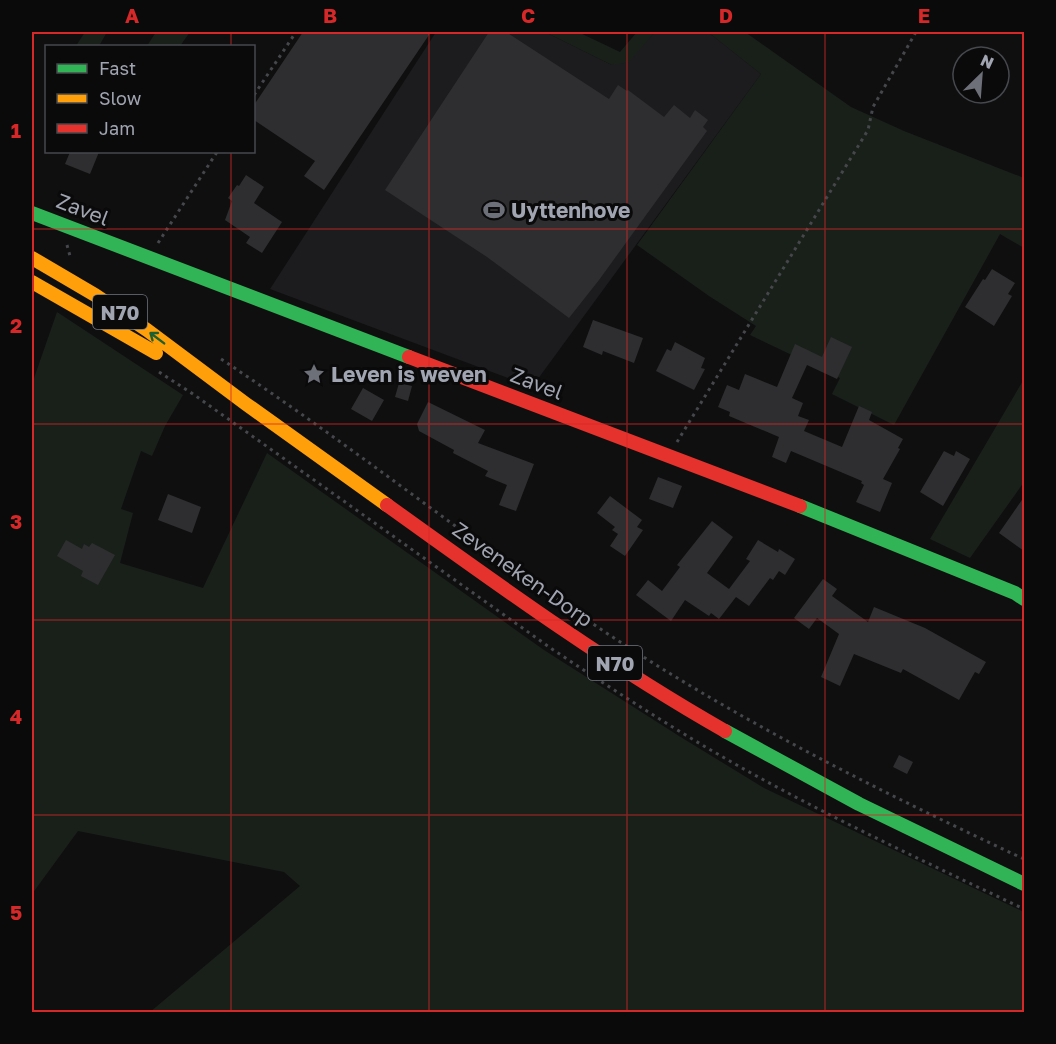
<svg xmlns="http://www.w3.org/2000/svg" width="1056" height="1044" viewBox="0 0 1056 1044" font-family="'Golos Text',sans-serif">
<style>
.built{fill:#1c1c1e}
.green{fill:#19201a}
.building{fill:#2e2e30}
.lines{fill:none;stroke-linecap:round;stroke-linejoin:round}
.path{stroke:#45474a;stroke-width:3;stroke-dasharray:3 4.5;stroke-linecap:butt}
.fast{stroke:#30b455;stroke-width:14}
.slow{stroke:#ff9f0a;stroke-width:14}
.jam{stroke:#e5322d;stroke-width:14}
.oneway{stroke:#1d5f30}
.grid{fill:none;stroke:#d62828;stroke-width:1.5;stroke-opacity:0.55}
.labels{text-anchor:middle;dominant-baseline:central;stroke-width:6;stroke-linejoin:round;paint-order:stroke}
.shield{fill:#0a0a0b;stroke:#73767f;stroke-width:1.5}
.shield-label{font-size:20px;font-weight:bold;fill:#a0a5b1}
.street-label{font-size:21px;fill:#a0a5b1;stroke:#0a0a0b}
.poi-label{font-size:21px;font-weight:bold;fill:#a0a5b1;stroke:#0a0a0b;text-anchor:start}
.neatline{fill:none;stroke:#d62828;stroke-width:2}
.grid-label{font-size:20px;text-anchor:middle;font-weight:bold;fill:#d62828}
</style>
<rect width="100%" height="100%" fill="#0f0f10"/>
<path class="built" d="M436,32H545L612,65L644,44L655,32H708L761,74L532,387L270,289Z"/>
<path class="green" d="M85,32H107L99,46H76Z
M156,32H190L180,46H147Z
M545,32H578L620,52L637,32H655L629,62L612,65Z
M708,32H745L851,107L904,131L1024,178V248L1000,234L894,425L832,394L840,378L750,335L756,326L709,296L637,245L761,74Z
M57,312L183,395L165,426L152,456L141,451L121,509L133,513L120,563L203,588L267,453L544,650L679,736L764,788L1024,912V1012H150L300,886L284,872L78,831L32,894V384Z
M1024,379V482L970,558L930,539Z"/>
<path class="building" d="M303,32H431L324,190L304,176L315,161L254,120V105Z
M489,32H506L609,99L618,85L627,91L628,90L664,117L674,105L690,118L695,110L708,120L703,127L707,131L599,280L569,318L487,257L385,190Z
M70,152H99L90,174L65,164Z
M246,175L264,187L254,203L282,222L262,253L246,243L250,237L225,220L232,201L228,198L237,185L239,186Z
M992,269L1015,283L1008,294L1012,296L994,326L965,307L983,279L985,280Z
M593,320L643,338L634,363L603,351L602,355L583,347Z
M831,337L852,347L837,379L807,365L792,398L803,403L798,416L809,420L804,431L842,447L859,406L872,412L869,420L903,439L898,448L900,449L883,479L892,483L880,512L856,502L864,485L861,483L862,481L791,451L786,463L772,457L779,437L729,416L730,412L718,407L727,385L739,390L745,374L777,387L795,344L822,357Z
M675,342L705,358L701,368L705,369L694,390L656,371L667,349L671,351Z
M399,383L412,386L408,401L395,397Z
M363,388L384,400L372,421L351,409Z
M428,402L485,430L478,443L534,464L516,511L499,505L507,485L485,476L488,471L453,453L454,450L419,431L417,424Z
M944,451L954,456L956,451L970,459L943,506L920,492Z
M658,477L682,486L673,508L649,499Z
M168,494L201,507L192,533L158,520Z
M610,496L642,520L637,527L643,530L625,556L610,546L618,534L612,530L615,527L597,513Z
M1024,497V551L999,533Z
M712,521L733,537L707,573L729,589L750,561L746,559L758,540L778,552L779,549L795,559L785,575L779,571L773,580L770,578L749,606L736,597L719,619L711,613L709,616L685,600L671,621L636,595L648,580L662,591L680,567L677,565Z
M66,540L82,549L84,544L89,547L92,543L115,555L98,585L81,576L83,571L57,556Z
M823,579L837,589L832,596L868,622L874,607L925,628L986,662L979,674L975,672L959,700L903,669L901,673L854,654L840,686L821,677L839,634L817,618L809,629L794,618Z
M899,755L913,762L907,774L893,767Z"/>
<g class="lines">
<path class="path" d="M254,95L296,32
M158,243L217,152
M67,245L70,256L72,258
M221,359C351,445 473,543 602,630C735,719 879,791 1024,859
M159,372L193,394L552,649C621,695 690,740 762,779C848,826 936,867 1024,909
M677,442L868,130L873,107L916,32"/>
<path class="fast" d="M32,213L409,357
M800,506L1015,593L1024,599
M725,731L859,804L1024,884"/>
<path class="slow" d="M32,258L95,295L147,330L246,404L387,505
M32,282L156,353"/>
<path class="jam" d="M409,357L800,506
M387,505C497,584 607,664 725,731"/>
</g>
<defs><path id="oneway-shaft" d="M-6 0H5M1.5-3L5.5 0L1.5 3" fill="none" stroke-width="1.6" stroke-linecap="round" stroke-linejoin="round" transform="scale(1.5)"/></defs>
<use class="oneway" href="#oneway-shaft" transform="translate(157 338) rotate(-143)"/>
<path class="grid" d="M231,32V46M429,32V1012M627,32V1012M825,32V1012M231,152V1012M32,229H1024M32,424H1024M32,620H1024M32,815H1024"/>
<defs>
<symbol id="stadium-bare" viewBox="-9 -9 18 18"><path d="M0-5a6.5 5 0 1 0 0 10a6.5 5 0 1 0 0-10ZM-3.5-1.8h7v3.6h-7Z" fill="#6d7079" stroke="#0a0a0b" stroke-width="2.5" paint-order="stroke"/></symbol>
<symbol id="sight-bare" viewBox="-9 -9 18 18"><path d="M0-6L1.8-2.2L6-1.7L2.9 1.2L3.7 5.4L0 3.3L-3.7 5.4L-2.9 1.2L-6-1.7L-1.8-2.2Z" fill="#6d7079" stroke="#0a0a0b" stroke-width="2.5" paint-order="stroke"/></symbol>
</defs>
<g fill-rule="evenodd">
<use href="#stadium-bare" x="479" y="195" width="30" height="30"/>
<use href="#sight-bare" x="299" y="359" width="30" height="30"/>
</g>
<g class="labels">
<g class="shield">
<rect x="93" y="295" width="54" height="34" rx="4.5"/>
<rect x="588" y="646" width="54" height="34" rx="4.5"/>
</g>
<g class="shield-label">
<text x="120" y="312">N70</text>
<text x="615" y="663">N70</text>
</g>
<g class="street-label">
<text transform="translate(83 209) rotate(21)">Zavel</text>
<text transform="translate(537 383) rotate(21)">Zavel</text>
<text transform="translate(523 574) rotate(35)">Zeveneken-Dorp</text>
</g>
<g class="poi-label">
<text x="511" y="210">Uyttenhove</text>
<text x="331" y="374">Leven is weven</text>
</g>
</g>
<rect width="1056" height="1044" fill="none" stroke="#0a0a0b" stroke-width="66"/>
<rect x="45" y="45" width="210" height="108" fill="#0a0a0b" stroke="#46484d" stroke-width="1.5"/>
<rect x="57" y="64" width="30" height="9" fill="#30b455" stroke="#46484d" stroke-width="1.5"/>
<text x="99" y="75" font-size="18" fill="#a0a5b1">Fast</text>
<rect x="57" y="94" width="30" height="9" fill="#ff9f0a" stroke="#46484d" stroke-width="1.5"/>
<text x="99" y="105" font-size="18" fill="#a0a5b1">Slow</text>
<rect x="57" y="124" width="30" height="9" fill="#e5322d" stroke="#46484d" stroke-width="1.5"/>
<text x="99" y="135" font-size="18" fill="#a0a5b1">Jam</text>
<g transform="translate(981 75) rotate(25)"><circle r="28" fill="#0a0a0b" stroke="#46484d" stroke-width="1.5"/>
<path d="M0-4.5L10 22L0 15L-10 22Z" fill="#6d7079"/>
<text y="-9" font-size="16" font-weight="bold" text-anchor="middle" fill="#a0a5b1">N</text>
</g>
<rect x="33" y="33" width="990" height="978" class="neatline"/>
<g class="grid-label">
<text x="132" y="23">A</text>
<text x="330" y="23">B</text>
<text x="528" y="23">C</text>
<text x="726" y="23">D</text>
<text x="924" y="23">E</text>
<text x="16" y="138">1</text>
<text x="16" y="333">2</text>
<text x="16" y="529">3</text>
<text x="16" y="724">4</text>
<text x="16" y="920">5</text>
</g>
</svg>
